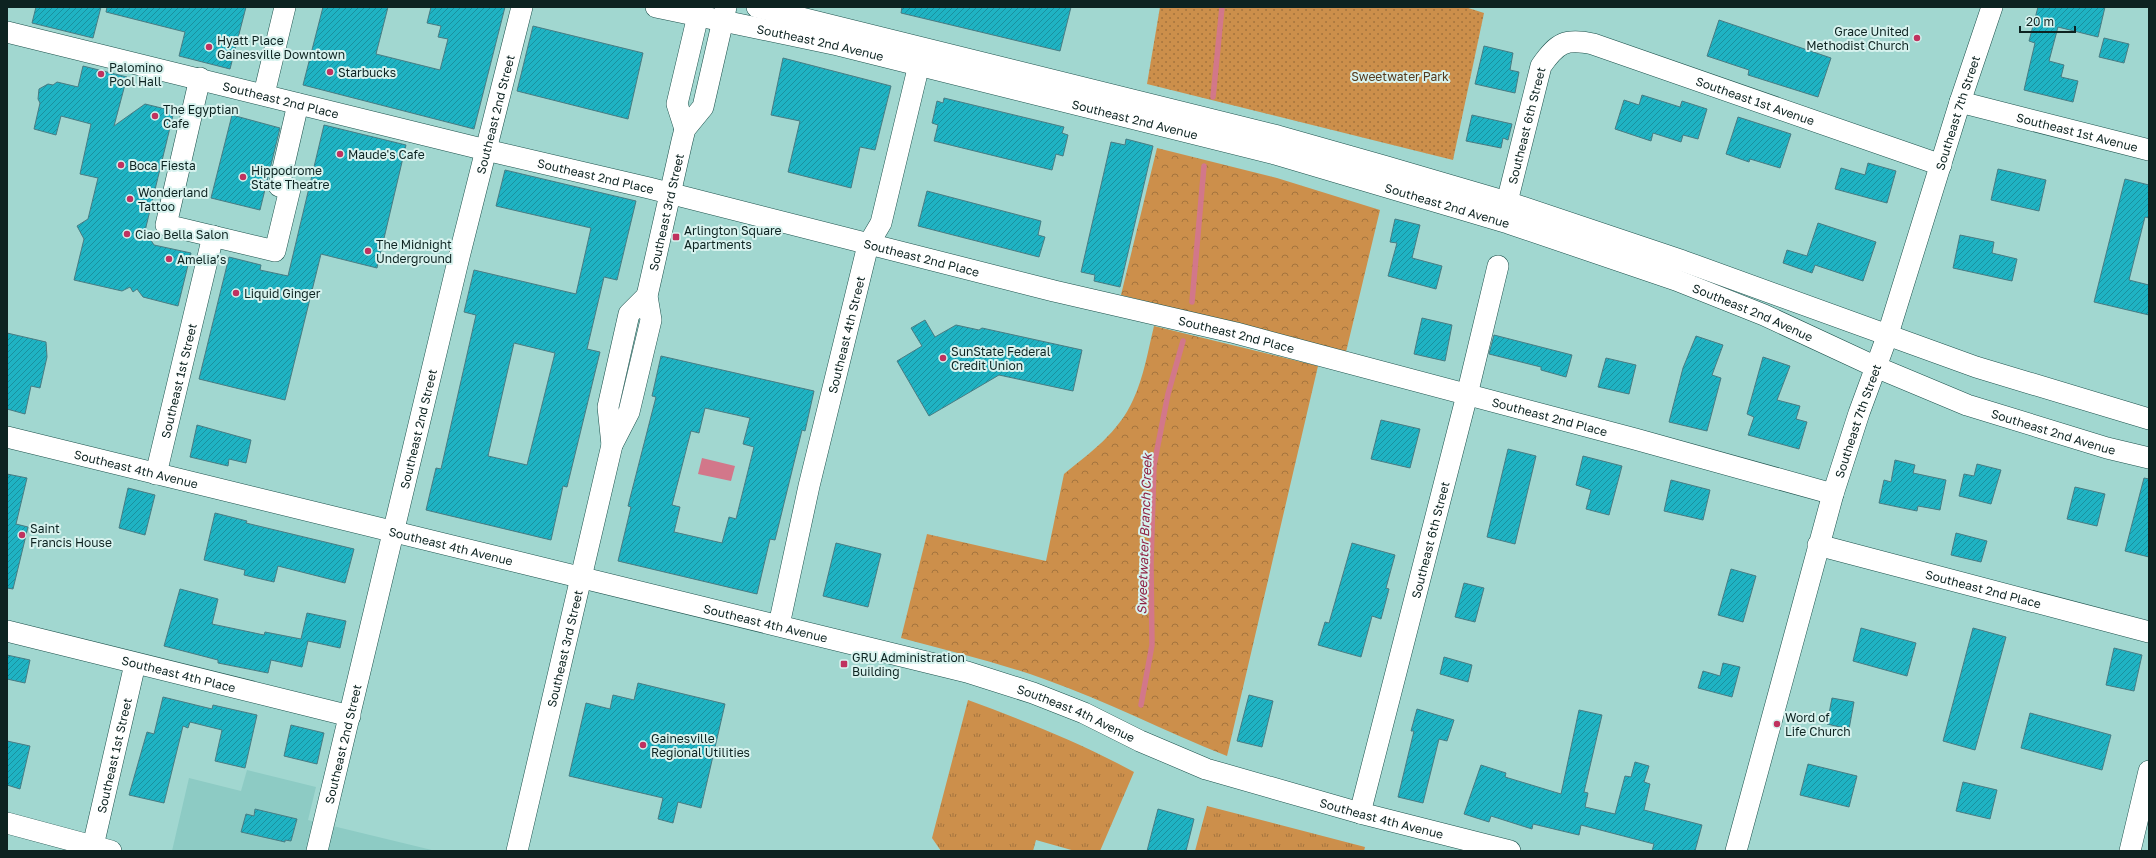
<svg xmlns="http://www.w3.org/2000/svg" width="2156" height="858" viewBox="0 0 2156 858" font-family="'Golos Text',sans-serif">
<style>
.built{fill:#8dcbc4}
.grass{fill:url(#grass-tufts)}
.forest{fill:url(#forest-crowns)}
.park{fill:url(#park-dots)}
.water{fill:#d2778a}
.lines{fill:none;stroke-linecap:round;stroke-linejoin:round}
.stream{stroke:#d2778a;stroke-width:5.5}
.building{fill:url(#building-hatch);stroke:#497c83;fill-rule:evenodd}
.minor-casing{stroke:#1b504b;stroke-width:22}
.minor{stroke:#fff;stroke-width:21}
.poi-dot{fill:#c0325f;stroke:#d7f2ee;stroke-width:1.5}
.labels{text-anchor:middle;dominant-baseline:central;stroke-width:4;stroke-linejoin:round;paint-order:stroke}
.poi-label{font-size:12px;fill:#0d2321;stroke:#d7f2ee;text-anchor:start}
.street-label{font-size:12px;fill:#0d2321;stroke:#d7f2ee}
.park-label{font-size:12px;fill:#54391c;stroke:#d7f2ee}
.water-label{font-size:13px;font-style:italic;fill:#902345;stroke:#d7f2ee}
</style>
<defs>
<pattern id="grass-tufts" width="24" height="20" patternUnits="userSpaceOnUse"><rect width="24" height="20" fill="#cc8f4b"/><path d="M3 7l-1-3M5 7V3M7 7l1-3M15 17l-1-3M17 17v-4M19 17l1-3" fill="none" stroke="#a4743e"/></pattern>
<pattern id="forest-crowns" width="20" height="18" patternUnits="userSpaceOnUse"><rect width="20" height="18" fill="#cc8f4b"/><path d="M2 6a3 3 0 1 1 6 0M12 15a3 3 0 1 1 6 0" fill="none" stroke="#a4743e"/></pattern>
<pattern id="park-dots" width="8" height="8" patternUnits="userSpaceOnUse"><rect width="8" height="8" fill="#cc8f4b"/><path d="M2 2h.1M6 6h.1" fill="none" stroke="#a4743e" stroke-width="1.8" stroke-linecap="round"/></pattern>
<pattern id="building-hatch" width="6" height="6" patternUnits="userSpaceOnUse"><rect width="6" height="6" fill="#1fb3c3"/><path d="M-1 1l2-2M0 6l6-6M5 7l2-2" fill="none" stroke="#1a919e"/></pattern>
</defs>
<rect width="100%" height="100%" fill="#a1d7d0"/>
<path class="built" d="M247,770L316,787L308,820L436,851H172L189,778L241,791Z"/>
<path class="grass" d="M968,700C1025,721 1081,743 1134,772L1100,851H1075L1036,840L1033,851H941L932,838Z
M1207,806L1365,847L1364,851H1195Z"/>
<path class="forest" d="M1157,148L1277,178L1380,210L1346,352L1121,295Z
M1154,326L1318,366L1227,756C1166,732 1107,701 1044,679C997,662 949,651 901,638L927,534L1046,561L1064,474C1090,453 1119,432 1133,400C1144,377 1148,350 1154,326Z"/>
<path class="park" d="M1160,7H1465L1484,13L1453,160L1147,84Z"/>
<path class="water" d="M702,458L735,466L731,481L698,474Z"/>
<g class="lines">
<path class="stream" d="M1213,97L1222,7
M1192,302L1204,166
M1141,705L1152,645L1151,563L1154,465L1168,394L1183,341"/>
</g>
<path class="building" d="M36,7H101L93,38L32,23Z
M107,7H246L230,69L179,56L185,32L106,12Z
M323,7H388L376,54L440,70L448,39L438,37L441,26L427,23L431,7H505L474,129L303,85Z
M902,7H1071L1060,51L901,13Z
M2038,7H2105L2098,37L2058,27L2049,61L2064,65L2061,77L2078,81L2073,102L2024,90L2035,43L2029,41Z
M1719,20L1831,58L1818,97L1748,75L1749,70L1707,56Z
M533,26L643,53L628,119L517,91Z
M2104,38L2129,44L2124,63L2099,57Z
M1484,46L1513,53L1510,70L1519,72L1515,93L1475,84Z
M783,58L891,86L875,150L860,147L851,188L788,172L800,121L771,115Z
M83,66L127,77L114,126L145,104L174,111L145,231L154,245L191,253L178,306L143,297L137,289L133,292L130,287L122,291L74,280L84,239L77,226L88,219L98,178L80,174L91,124L61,116L56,135L34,129L40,103L38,99L39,89L48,84L53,85L57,82L78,87Z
M1642,95L1680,107L1682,101L1707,109L1698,139L1683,135L1681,142L1653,133L1651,141L1615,129L1624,100L1639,105Z
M944,98L1064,127L1062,133L1068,135L1063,156L1056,154L1052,170L934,141L938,125L932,123L937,101L943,103Z
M232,115L280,128L260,210L211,198Z
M1472,115L1512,124L1508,140L1503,138L1501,148L1466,141Z
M1738,117L1791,134L1780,168L1750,159L1749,162L1726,154Z
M324,125L406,145L377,268L321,254L285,400L199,379L229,257L261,265L260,270L288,276Z
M1126,139L1153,146L1120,287L1094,281L1095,275L1081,272L1111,142L1125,145Z
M1868,163L1896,171L1887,203L1835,189L1841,168L1865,175Z
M1998,169L2046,180L2039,211L1991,200Z
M505,170L636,201L617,280L604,277L587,349L600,352L567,487L563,486L551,540L426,510L436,468L441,469L476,315L464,312L474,270L576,294L591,228L496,206ZM514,343L555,353L527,465L488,456Z
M2125,179L2149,185V218L2145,217L2129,280L2149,285V315L2094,302Z
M927,191L1041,221L1038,235L1045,237L1039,257L918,226Z
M1395,219L1420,225L1412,258L1442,266L1436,289L1388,276L1397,243L1390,242Z
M1818,223L1876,242L1863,281L1815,265L1812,273L1783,263L1787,250L1807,256Z
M1960,235L1994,242L1992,253L2017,259L2012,281L1953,268Z
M1422,318L1452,325L1445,361L1414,354Z
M925,320L935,337L956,325L979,330L982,328L1082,350L1073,391L999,375L929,416L897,361L922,346L911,328Z
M7,333L46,342L47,357L40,388L31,386L25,414L7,409Z
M1494,335L1572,355L1566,377L1541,370V367L1489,354Z
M1696,336L1723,345L1712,375L1721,378L1707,431L1669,422L1683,368Z
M661,356L814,391L805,431L802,430L775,540L770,539L757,594L618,561L631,507L628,506L656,397L652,396ZM705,408L750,418L743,444L754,447L736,519L729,517L722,543L674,532L680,507L672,505L691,431L699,433Z
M1763,357L1790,366L1777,400L1800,406L1796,419L1807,422L1799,449L1748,435L1754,417L1747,414Z
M1606,358L1636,365L1629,394L1598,387Z
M1381,420L1420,429L1410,468L1371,459Z
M197,425L251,440L246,463L229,459L228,466L190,457Z
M1508,449L1536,456L1515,544L1487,537Z
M1583,456L1622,466L1609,515L1586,509L1591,490L1576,485Z
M1895,460L1915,465L1913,473L1946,480L1940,510L1918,506L1917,511L1879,503L1884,480L1891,482Z
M1977,464L2001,470L1991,504L1959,496L1964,474L1974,476Z
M7,474L27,478L16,524L28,527L13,589L7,588Z
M2144,478L2149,479V557L2125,551Z
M1671,480L1710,490L1703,520L1664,511Z
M2075,487L2105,494L2097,526L2067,519Z
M128,488L155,495L145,535L119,528Z
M215,513L247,521L246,523L354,549L345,583L278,566L274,582L244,575L245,570L204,560Z
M1956,533L1987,541L1981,562L1951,555Z
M836,543L881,554L868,607L823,596Z
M1352,543L1395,555L1386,588L1389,589L1381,619L1372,616L1361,657L1318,645L1325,622L1329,623Z
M1731,569L1756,576L1743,622L1718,615Z
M1464,583L1484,588L1475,622L1455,617Z
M180,589L218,599L212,624L264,635L265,632L301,639L307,613L346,621L340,648L308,641L302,667L271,660L268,673L218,663V660L164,646Z
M1861,628L1916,643L1907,676L1853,661Z
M1973,628L2006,637L1975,750L1943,741Z
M2114,648L2142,655L2134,691L2106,685Z
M7,655L30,660L25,683L7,679Z
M1444,657L1472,665L1468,682L1440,674Z
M1723,663L1740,667L1732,697L1698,688L1703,671L1720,676Z
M638,683L725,704L701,808L678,802L673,823L658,819L663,798L569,776L586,703L610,709L613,695L634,700Z
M1249,695L1273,701L1262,747L1237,741Z
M163,697L212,709L213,705L257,715L245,768L215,761L222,730L190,722L188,728L183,726L164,803L129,795L147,732L154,734Z
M1832,698L1854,702L1849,729L1827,724Z
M1417,709L1454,720L1447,741L1439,739L1423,803L1398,797L1414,731H1411Z
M1579,710L1602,715L1584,792L1588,793L1585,807L1615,814L1625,776L1631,777L1635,762L1649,766L1644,782L1650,784L1644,810L1702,825L1695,851H1652L1654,844L1581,825L1579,835L1533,824L1532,829L1491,816L1489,822L1464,814L1481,765L1506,773L1505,777L1561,794Z
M2030,713L2111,735L2102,770L2021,748Z
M291,725L324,733L317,764L284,756Z
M7,741L30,746L20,789L7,785Z
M1808,764L1857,776L1849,807L1800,795Z
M1963,782L1997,790L1990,819L1956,811Z
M255,809L297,819L291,841L285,840V842L241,832L246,814L254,816Z
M1158,809L1194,819L1186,851H1147Z"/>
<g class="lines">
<defs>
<g id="minor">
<path id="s1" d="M656,7L838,45L1275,154L1508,223L1676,280L1764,315L1876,367L1967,405L2107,448L2149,458"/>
<path d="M757,7L1278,136L1384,166L1507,202L1683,261L1976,367L2149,419"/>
<path id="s2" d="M7,32L486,150L649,188L1054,291L1236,333L1635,439L1833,494"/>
<path d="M200,78L166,225L275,251L290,189L286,188"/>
<path d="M264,94L285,7"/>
<path id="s3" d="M1960,102L2149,150"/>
<path d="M685,129L677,104L700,7"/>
<path d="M282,187L279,186L298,104"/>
<path id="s4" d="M1508,216L1507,202L1541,66C1557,43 1565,38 1593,44L1941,165"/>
<path id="s5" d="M7,437L967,672L1033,693L1084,713L1140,741L1206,769L1360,813L1510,851"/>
<path d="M612,445L608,407L629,314L647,296"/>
<path id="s6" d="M156,474L213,236"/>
<path id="s7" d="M1818,545L2149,632"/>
<path id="s8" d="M779,625L809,486L868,245L881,223L922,52"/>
<path id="s9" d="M7,631L350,716"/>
<path id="s10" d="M1360,813L1467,395L1498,266"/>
<path d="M7,823L111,851"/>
<path id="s11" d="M93,846L135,664"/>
<path id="s12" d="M317,851L459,257L522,7"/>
<path id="s13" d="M517,851L612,445L629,412L651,320L647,296L682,141L685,129L703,107L726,7"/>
<path id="s14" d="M1736,851L1833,494L1859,413L1888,334L1960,102L1992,7"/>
<path d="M2130,851L2149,771"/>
</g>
</defs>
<use href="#minor" class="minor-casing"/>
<use href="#minor" class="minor"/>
</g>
<g class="poi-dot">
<circle cx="1917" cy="38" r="4"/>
<circle cx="209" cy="47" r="4"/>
<circle cx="330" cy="72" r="4"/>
<circle cx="101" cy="74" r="4"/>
<circle cx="155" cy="116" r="4"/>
<circle cx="340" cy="154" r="4"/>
<circle cx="121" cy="165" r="4"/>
<circle cx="243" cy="177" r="4"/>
<circle cx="130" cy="199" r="4"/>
<circle cx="127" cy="234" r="4"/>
<rect x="672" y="233" width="8" height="8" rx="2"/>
<circle cx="368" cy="251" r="4"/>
<circle cx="169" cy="259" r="4"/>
<circle cx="236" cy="293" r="4"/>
<circle cx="943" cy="358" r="4"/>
<circle cx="22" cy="535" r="4"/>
<rect x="840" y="660" width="8" height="8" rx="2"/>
<circle cx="1777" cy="724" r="4"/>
<circle cx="643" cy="745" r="4"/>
</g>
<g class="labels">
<g class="poi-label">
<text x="1909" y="31" text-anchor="end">Grace United<tspan x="1909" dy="14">Methodist Church</tspan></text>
<text x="217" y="40">Hyatt Place<tspan x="217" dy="14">Gainesville Downtown</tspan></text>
<text x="109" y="67">Palomino<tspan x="109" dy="14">Pool Hall</tspan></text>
<text x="338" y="72">Starbucks</text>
<text x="163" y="109">The Egyptian<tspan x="163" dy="14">Cafe</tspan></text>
<text x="348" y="154">Maude's Cafe</text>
<text x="129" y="165">Boca Fiesta</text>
<text x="251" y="170">Hippodrome<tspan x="251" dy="14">State Theatre</tspan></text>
<text x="138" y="192">Wonderland<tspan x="138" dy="14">Tattoo</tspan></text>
<text x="684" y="230">Arlington Square<tspan x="684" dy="14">Apartments</tspan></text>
<text x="135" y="234">Ciao Bella Salon</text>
<text x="376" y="244">The Midnight<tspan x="376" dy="14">Underground</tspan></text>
<text x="177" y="259">Amelia’s</text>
<text x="244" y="293">Liquid Ginger</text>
<text x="951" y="351">SunState Federal<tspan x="951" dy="14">Credit Union</tspan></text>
<text x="30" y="528">Saint<tspan x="30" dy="14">Francis House</tspan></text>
<text x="852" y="657">GRU Administration<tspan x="852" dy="14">Building</tspan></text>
<text x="1785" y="717">Word of<tspan x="1785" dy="14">Life Church</tspan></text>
<text x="651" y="738">Gainesville<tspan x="651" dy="14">Regional Utilities</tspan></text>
</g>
<g class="street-label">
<text stroke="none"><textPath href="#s1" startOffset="168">Southeast 2nd Avenue</textPath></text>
<text stroke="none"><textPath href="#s2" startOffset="282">Southeast 2nd Place</textPath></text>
<text stroke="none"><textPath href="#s4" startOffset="388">Southeast 1st Avenue</textPath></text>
<text stroke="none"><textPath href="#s14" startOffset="771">Southeast 7th Street</textPath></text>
<text stroke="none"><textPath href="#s12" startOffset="758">Southeast 2nd Street</textPath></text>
<text stroke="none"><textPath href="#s1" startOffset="492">Southeast 2nd Avenue</textPath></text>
<text stroke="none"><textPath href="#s4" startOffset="93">Southeast 6th Street</textPath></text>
<text stroke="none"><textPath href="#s3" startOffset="121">Southeast 1st Avenue</textPath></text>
<text stroke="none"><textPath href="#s2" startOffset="606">Southeast 2nd Place</textPath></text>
<text stroke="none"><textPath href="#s1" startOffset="816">Southeast 2nd Avenue</textPath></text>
<text stroke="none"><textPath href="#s13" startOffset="659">Southeast 3rd Street</textPath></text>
<text stroke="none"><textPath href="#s2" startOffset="942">Southeast 2nd Place</textPath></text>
<text stroke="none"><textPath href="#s1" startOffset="1140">Southeast 2nd Avenue</textPath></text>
<text stroke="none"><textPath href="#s2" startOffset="1266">Southeast 2nd Place</textPath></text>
<text stroke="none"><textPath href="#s8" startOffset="298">Southeast 4th Street</textPath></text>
<text stroke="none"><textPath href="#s6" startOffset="96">Southeast 1st Street</textPath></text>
<text stroke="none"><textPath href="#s2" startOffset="1590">Southeast 2nd Place</textPath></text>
<text stroke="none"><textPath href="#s14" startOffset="447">Southeast 7th Street</textPath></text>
<text stroke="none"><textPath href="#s12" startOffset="434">Southeast 2nd Street</textPath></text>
<text stroke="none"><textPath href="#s1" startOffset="1464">Southeast 2nd Avenue</textPath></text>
<text stroke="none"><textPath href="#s5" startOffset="133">Southeast 4th Avenue</textPath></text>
<text stroke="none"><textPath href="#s10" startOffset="282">Southeast 6th Street</textPath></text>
<text stroke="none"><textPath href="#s5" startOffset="457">Southeast 4th Avenue</textPath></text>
<text stroke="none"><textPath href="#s7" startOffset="171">Southeast 2nd Place</textPath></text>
<text stroke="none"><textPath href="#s5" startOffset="781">Southeast 4th Avenue</textPath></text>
<text stroke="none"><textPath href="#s13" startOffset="208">Southeast 3rd Street</textPath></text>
<text stroke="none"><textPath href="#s9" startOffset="177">Southeast 4th Place</textPath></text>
<text stroke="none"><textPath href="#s5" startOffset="1105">Southeast 4th Avenue</textPath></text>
<text stroke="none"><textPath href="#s12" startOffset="110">Southeast 2nd Street</textPath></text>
<text stroke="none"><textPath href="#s11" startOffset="93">Southeast 1st Street</textPath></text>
<text stroke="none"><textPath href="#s5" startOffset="1429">Southeast 4th Avenue</textPath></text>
</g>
<g class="park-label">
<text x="1400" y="76">Sweetwater Park</text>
</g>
<g class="water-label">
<text transform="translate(1144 534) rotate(-88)">Sweetwater Branch Creek</text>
</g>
</g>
<rect width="2156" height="858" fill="none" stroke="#0d2321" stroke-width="16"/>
<path d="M2020 26v6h55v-6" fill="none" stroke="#0d2321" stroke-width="2"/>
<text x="2026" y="26" font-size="12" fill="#0d2321" stroke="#d7f2ee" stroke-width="3" paint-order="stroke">20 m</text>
</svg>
